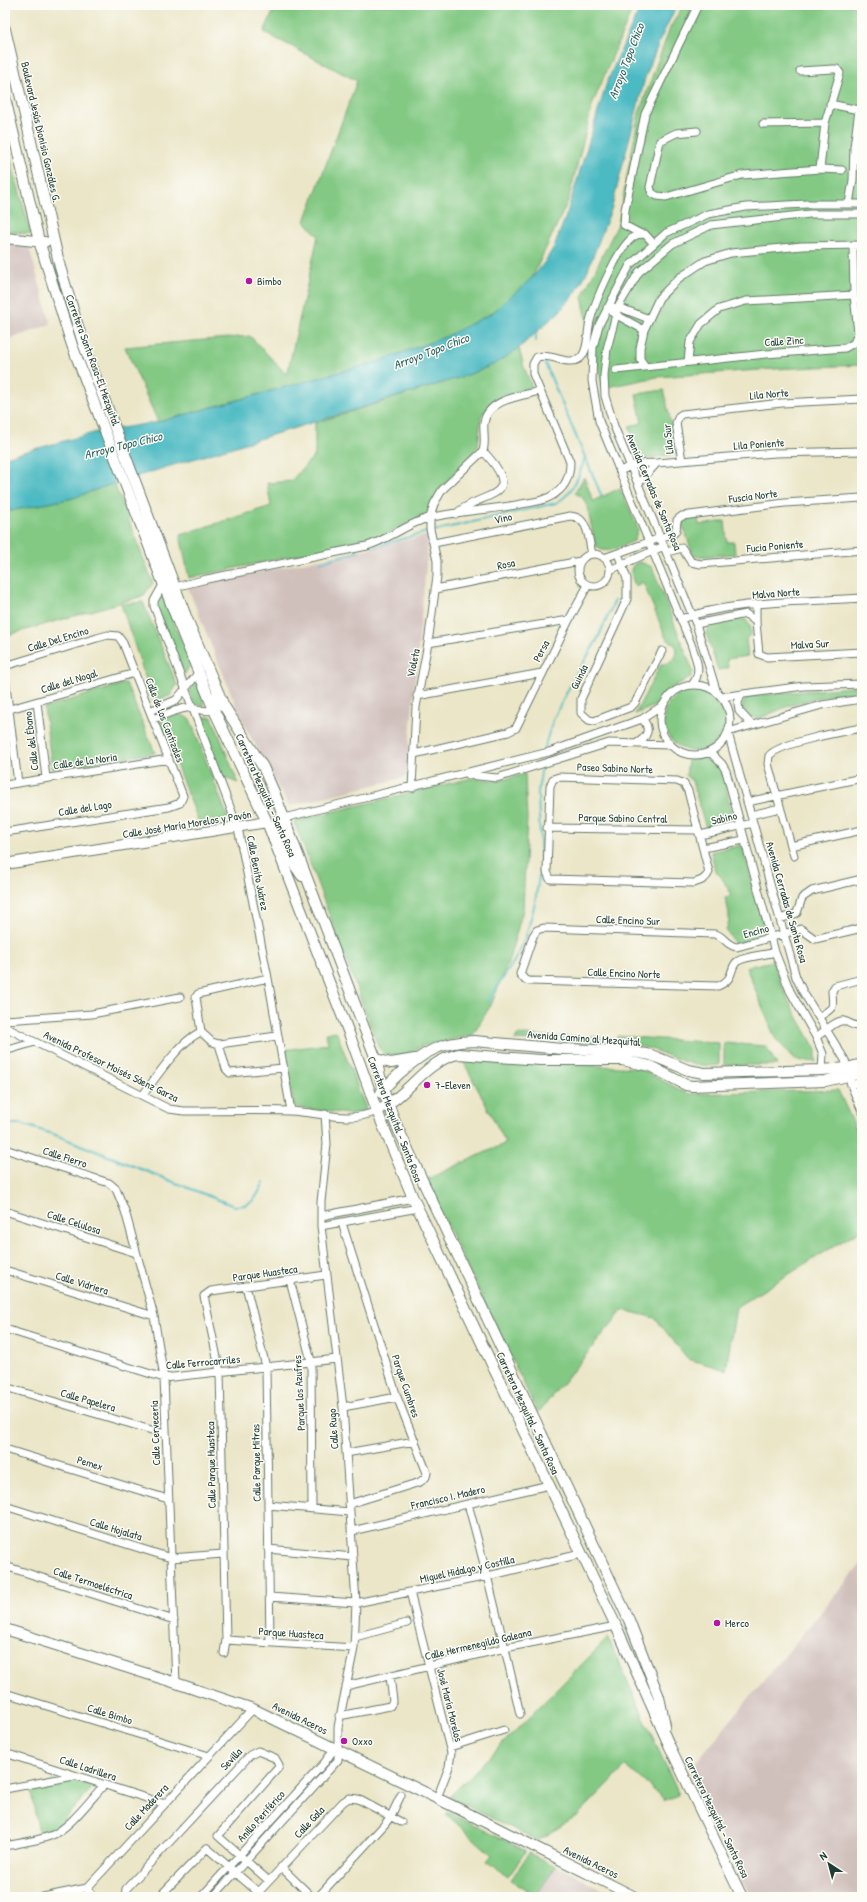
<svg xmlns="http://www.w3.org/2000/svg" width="867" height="1902" viewBox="0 0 867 1902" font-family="'Patrick Hand',sans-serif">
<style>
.industrial{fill:#d0c0bc}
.green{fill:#83c984;stroke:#51835c}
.water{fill:#4bbac2;stroke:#357c7b}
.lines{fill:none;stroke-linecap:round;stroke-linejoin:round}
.stream{stroke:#4bbac2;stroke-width:2}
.street-casing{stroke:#667868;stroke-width:9}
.secondary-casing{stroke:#667868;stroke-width:12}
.street{stroke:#fff;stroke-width:7}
.secondary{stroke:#fff;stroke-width:10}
.poi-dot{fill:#b5179e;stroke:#fdfcf7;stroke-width:1.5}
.labels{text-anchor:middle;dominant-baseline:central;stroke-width:3;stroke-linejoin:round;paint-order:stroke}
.street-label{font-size:11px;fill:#1f3d34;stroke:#fdfcf7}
.poi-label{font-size:11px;fill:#1f3d34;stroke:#fdfcf7;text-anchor:start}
.water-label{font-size:12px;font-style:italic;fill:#2c625f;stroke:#fdfcf7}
</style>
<rect width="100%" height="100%" fill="#fdfcf7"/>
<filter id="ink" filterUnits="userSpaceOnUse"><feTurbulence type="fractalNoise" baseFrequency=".025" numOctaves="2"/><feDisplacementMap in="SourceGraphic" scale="8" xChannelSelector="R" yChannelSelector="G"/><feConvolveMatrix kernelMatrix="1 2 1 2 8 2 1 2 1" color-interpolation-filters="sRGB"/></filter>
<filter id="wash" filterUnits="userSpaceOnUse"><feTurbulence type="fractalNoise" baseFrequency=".012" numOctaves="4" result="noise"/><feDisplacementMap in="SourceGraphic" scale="16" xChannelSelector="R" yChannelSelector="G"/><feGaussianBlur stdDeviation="0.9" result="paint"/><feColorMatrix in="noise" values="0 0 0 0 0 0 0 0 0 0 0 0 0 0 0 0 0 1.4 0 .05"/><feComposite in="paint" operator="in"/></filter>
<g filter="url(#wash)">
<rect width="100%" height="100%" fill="#ebe6c8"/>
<path class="industrial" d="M5,242L28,244L51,324L5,341Z
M429,535L406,777L289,806L243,723L188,588Z
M862,1563V1897H750L690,1769Z
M556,1866L618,1897H535Z"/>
<path class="green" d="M276,5H634L593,103L568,201L532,278L519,290L492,313L476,323L445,337L380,361L158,422L125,347L250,336L287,375L318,236L305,221L357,81L264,32Z
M683,5H862V365L774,369L657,377L603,388L582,297L618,224L639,113L670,28Z
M5,138L31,234L5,231Z
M519,348L524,367L532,387L494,400L481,417L478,447L435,495L427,514L382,537L189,578L180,535L271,506L267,483L291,481L315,455V423L468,375L497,363Z
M664,390L677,454L642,459L629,426L642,423L636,394Z
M584,477L593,501L620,488L638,529L634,541C622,545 606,557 596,546L586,503L582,497L575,493Z
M114,483L153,583L143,596L5,636V512L73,498Z
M698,517L699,525L725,521L727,542H734L735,554L694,557L681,521Z
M640,562L652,567L693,671L691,677L668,690L657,705L635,714L661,664C672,664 679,657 676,646L666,638L643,582L635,586C631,575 627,565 640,562Z
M162,594L191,664L184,675L155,604Z
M143,602L177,685L170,696L153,701L121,604Z
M740,619L746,620L750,626L751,634L746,639L748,656L727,659L728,668L718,670L706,633C712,620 728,621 740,619Z
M196,681L205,705H194L189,690Z
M126,683L155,753L52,769L44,708Z
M862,686V692L834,694L793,704L760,718L748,717L742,707L745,700L750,696Z
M664 720a31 31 0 1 1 62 0a31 31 0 1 1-62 0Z
M178,713L190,719L228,818L200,825L159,721Z
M199,717H212L238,783L220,776Z
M701,758L715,762L723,773L733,820L706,828L692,781L686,776L688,760Z
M525,774L527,818L523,910L507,966L492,1003L473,1035L422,1046L402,1056L384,1054L379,1048L294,821L472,778L499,781Z
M742,845L766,936L735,944L726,930C731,919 729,910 725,898L731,894L722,878L715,871L711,852Z
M772,961L788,1000L816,1050V1062L795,1060L775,1038L746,967Z
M336,1031L367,1111L348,1114L294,1107L284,1050L328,1044L326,1033Z
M517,1035L600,1037L601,1045L515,1040Z
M617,1036L719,1043V1065C692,1068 676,1058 651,1049C640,1046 629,1044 618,1044Z
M724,1043L766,1046L777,1065H724Z
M462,1059L639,1068L688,1094L838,1090L862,1142V1229L736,1307L726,1370L688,1359L655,1318L623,1310L538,1413L425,1180L506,1143Z
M608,1638L679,1795L665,1800L626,1766L578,1815L538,1841L449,1797Z
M73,1779L94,1786L54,1830L39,1833L30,1788Z
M448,1812L526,1851L508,1876L487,1861L492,1855L446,1814Z
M529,1853L556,1866L535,1897L511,1880Z"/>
<path class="water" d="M641,5H677L660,40L645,78L612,207L587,272L576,292L559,312L519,348L497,363L468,375L115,483L73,498L5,512V457L97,432L158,422L380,361L445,337L492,313L532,278L544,263L554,247L567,213L607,82Z"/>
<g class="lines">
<path class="stream" d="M536,331V341
M544,361L602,497
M433,531L556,503C574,493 579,476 585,457
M374,547L427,532
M321,562L360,551
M542,762L546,742L553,720L573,680L597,640L615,600
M487,1002L513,963L526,937L535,903L541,862L538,792L542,766
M5,1124H21L53,1134L234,1206C254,1206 256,1198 264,1182"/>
</g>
</g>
<g filter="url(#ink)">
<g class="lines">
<defs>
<path id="street" d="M800,71L833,69H837L840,73L825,123L820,169
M830,104L859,110
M763,124L825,123
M697,131L676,133L660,141L650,187L652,193L657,196L666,197L742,175L820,169L842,170
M849,204L853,180L854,147L859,110L862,105
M641,234L624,225L625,210L645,114L698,5
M607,308L618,307L649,319
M613,313L644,330
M688,362L690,342L701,324L719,309L746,301L854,295
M645,366L640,359V348L644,330L659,298L679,278L705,261L731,253L802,246L862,245
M616,370L766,354L845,348L854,343L858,333L854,295L853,245
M682,461L676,423L679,416L682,414L782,403L862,399
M620,471C633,464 642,463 657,463L775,453L862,451
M638,484L657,463
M456,514C478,491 530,501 483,451
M434,543L570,516C589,517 588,538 592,554
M667,552L682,548L691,562L701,564L862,550
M618,553L627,579V599L581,699V713L589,720L594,721L631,707L635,703L662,651
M578 570a16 16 0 1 1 32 0a16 16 0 1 1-32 0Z
M604,558L674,533L676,531L677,520L682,516L785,503L862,498
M610,570L664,546
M164,583L154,601V606L238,828L268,978L291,1111
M175,587L207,579L367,546C389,539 407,524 428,518C458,511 491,510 521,504C533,502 546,501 556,493C566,486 570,474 570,462L533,374V364L537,357C552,353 567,366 579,359C589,352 587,332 590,321C595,302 617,249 633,237C636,235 641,234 645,234L654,244
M435,589L580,561
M681,619C732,600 807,602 862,598
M756,622V605
M696,624L746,614L756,622L759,654L767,657L862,652
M428,643L569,620
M5,666L97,638L108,635L118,636L123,643L183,796L180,803L169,807L5,832
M5,678L18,783
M660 720a35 35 0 1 1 70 0a35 35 0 1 1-70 0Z
M692,685C703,671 696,660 691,644L599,421L592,381L593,347L599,325L630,265L666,233L708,214L746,207L807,204H862
M717,693L696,624L614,426L605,396L604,375L607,349L618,307L639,272L672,244L711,225L810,214H862
M741,695L738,703L739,711L752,725
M417,696L542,673
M721,697L804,686L862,684
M37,702L46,778
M10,709L135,673
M150,711L176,700L199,672
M153,719C164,715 175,710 186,708C198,707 208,716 218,706L215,695
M728,732L822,705L862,699
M728,733L796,977L803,992L845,1060L851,1085L862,1111
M637,743C648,737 651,728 642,719
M710,752L722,764L726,771L775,952L790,991L816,1037L823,1054L822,1070
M414,754L508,732L516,728L569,620L588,585
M469,775L497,778L609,743L670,745
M559,777L677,781L684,784L688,791L709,872C706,879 701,881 694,883L550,879L547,872L550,786L553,779Z
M5,785L169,759
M412,788L416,707L428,643L437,576V561L430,529V518L434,504L442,490L483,451C486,442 483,432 484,423C487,399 522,396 540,391
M747,802L862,778
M751,815L780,808
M280,819L549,752L642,719L662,706
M547,828L698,830
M700,835L753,823
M791,846L862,830
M703,848L744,840
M794,856L768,764L769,756C778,743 844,731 862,728
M780,919L797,913L802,898L812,891L862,879
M775,952C766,955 746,956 738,961C729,966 736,979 718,986L529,981L525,980L520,974L533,936L537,930L544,928L715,934C724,936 726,946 737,947L801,929L815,939L862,928
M268,978L198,994L196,997L201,1032L212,1042L219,1044L277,1036
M819,1017C835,1006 833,1010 832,991L835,986L862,979
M5,1020L92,1014L180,997
M5,1027L169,1109L184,1111C219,1111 254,1110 289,1111C320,1112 348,1124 377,1111
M816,1037C821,1034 838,1019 844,1021C851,1023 853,1027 862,1026
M219,1044L226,1069L230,1073L283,1068
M5,1051L35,1042
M851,1085L862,1082
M143,1095C156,1077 181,1040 201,1032
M5,1149L109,1183L116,1189L125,1211L154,1316L164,1378L176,1683
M5,1211L136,1253
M321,1216L413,1198
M342,1223L397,1397L427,1473L426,1477L420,1482L349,1504
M321,1226L418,1208
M5,1270L154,1316
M290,1280L311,1361L312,1508
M246,1286L266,1367L270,1642
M5,1329L164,1378L337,1359
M5,1387L165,1434
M343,1407L397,1397
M5,1449L168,1499
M346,1453L415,1441
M468,1504C487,1573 504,1643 520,1714
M268,1505L350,1512
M5,1506L171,1558L223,1554
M352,1531L549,1485
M268,1549L353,1557
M5,1566L174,1620
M410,1592L451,1753L449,1767L437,1798
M269,1597L356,1603L488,1576L581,1554
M355,1637L407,1623
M226,1640L354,1648
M224,1653L226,1640L220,1372L204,1296L211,1291L326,1275
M346,1686L505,1648L616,1626
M5,1693L209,1756
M339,1716L390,1706L393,1701L390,1676
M450,1747L504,1730
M5,1753L165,1804
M5,1789L74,1776
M5,1846C20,1843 36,1841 50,1836C69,1829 90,1800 104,1785
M281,1867L312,1897
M87,1888L93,1897
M43,1897L87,1888L253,1709
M125,1897L126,1889L250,1755L258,1751L275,1758L279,1765L278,1768L218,1836L269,1881
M159,1897L207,1848L258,1892
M201,1897L325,1762L336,1746
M213,1897L338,1760V1727L354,1648L356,1603L343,1407L321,1226V1202L327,1144L325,1114
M254,1897L343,1802L349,1798L358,1799L401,1822
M318,1897L385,1824L391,1816L401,1795"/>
<path id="secondary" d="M5,29L60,267L83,343L187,619L224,706L263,767L274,792L376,1059L383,1089L395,1122L629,1620L659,1697L665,1725
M5,98L39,241L72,345L178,622L214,710L267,822L350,1036L377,1111L413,1198L616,1626L670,1747L742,1897
M5,238L45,242
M277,820L293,863L302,876
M5,864L267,822
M376,1059L391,1063L415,1059
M381,1093C386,1085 394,1079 400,1073C425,1051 441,1042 474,1041L562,1049L628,1051L651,1055L688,1070L704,1073L822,1070L847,1068L862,1064
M384,1107C412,1090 425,1062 458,1054L540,1060H622L650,1066L686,1085L692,1086L825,1081L862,1073
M5,1629L176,1683L253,1709L463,1811L635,1897"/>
</defs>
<use href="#street" class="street-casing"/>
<use href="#secondary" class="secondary-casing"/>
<use href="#street" class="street"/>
<use href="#secondary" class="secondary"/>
</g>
</g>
<g class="poi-dot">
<circle cx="249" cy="281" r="4"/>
<circle cx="427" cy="1085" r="4"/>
<circle cx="717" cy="1623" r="4"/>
<circle cx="344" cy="1741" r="4"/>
</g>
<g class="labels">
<g class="street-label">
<text transform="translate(41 132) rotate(77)">Boulevard Jesús Dionisio Gonzáles G.</text>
<text transform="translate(784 341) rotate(-4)">Calle Zinc</text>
<text transform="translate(93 360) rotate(70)">Carretera Santa Rosa-El Mezquital</text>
<text transform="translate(769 394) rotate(-5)">Lila Norte</text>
<text transform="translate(668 439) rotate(-96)">Lila Sur</text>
<text transform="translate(759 444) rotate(-4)">Lila Poniente</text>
<text transform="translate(654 492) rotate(67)">Avenida Cerradas de Santa Rosa</text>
<text transform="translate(753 496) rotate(-7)">Fuscia Norte</text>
<text transform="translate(503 518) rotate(-11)">Vino</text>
<text transform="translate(775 546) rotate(-5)">Fucia Poniente</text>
<text transform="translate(506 564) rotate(-11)">Rosa</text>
<text transform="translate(776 593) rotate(-4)">Malva Norte</text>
<text transform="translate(58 639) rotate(-17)">Calle Del Encino</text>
<text transform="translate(810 644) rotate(-3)">Malva Sur</text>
<text transform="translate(541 651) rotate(-63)">Persa</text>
<text transform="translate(413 663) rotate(-78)">Violeta</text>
<text transform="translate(579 677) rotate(-64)">Guinda</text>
<text transform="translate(69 681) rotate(-17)">Calle del Nogal</text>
<text transform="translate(165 720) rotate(69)">Calle de los Cantizales</text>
<text transform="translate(31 741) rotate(-97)">Calle del Ébano</text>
<text transform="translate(85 761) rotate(-8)">Calle de la Noria</text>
<text transform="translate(615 768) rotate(2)">Paseo Sabino Norte</text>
<text transform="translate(266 795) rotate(66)">Carretera Mezquital - Santa Rosa</text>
<text transform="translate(85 808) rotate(-9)">Calle del Lago</text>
<text transform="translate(623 818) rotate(1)">Parque Sabino Central</text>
<text transform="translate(724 818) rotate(-13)">Sabino</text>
<text transform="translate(187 824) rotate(-9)">Calle José María Morelos y Pavón</text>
<text transform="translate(258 873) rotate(79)">Calle Benito Juárez</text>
<text transform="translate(787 902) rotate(74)">Avenida Cerradas de Santa Rosa</text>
<text transform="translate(628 920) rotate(2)">Calle Encino Sur</text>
<text transform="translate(756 931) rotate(-15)">Encino</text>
<text transform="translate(624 973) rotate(2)">Calle Encino Norte</text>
<text transform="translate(584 1038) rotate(4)">Avenida Camino al Mezquital</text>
<text transform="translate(111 1066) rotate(26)">Avenida Profesor Moisés Sáenz Garza</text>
<text transform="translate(395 1119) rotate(69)">Carretera Mezquital - Santa Rosa</text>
<text transform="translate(65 1157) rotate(18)">Calle Fierro</text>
<text transform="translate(74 1222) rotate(18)">Calle Celulosa</text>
<text transform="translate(265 1273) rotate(-8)">Parque Huasteca</text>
<text transform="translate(82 1283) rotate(17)">Calle Vidriera</text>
<text transform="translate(203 1362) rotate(-5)">Calle Ferrocarriles</text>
<text transform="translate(406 1386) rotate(71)">Parque Cumbres</text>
<text transform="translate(299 1393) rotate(-93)">Parque los Azufres</text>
<text transform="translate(88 1400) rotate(16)">Calle Papelera</text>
<text transform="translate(528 1413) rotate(65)">Carretera Mezquital - Santa Rosa</text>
<text transform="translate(333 1429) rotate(-94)">Calle Rugo</text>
<text transform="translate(155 1433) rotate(-92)">Calle Cervecería</text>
<text transform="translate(90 1463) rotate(17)">Pemex</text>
<text transform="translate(256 1463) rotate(-91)">Calle Parque Mitras</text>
<text transform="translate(211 1465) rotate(-91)">Calle Parque Huasteca</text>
<text transform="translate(448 1497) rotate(-13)">Francisco I. Madero</text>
<text transform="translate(116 1529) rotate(17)">Calle Hojalata</text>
<text transform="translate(467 1569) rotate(-12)">Miguel Hidalgo y Costilla</text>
<text transform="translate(93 1583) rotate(18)">Calle Termoeléctrica</text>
<text transform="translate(291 1633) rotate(4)">Parque Huasteca</text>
<text transform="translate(478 1644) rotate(-13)">Calle Hermenegildo Galeana</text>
<text transform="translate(450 1705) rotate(76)">José María Morelos</text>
<text transform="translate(110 1714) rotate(17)">Calle Bimbo</text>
<text transform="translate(300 1718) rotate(26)">Avenida Aceros</text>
<text transform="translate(231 1759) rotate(-47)">Sevilla</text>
<text transform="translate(88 1768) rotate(18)">Calle Ladrillera</text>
<text transform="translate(146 1807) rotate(-47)">Calle Maderera</text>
<text transform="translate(261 1816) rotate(-48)">Anillo Periférico</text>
<text transform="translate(717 1817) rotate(64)">Carretera Mezquital - Santa Rosa</text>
<text transform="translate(309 1822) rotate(-47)">Calle Gala</text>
<text transform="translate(591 1862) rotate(26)">Avenida Aceros</text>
</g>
<g class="poi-label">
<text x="257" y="281">Bimbo</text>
<text x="435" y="1085">7-Eleven</text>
<text x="725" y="1623">Merco</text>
<text x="352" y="1741">Oxxo</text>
</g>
<g class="water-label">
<text transform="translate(626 61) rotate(-69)">Arroyo Topo Chico</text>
<text transform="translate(431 351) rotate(-21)">Arroyo Topo Chico</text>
<text transform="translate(123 445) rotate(-14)">Arroyo Topo Chico</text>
</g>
</g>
<rect width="867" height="1902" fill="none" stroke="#fdfcf7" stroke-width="20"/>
<g transform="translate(829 1864) rotate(324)" stroke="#fdfcf7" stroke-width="3" paint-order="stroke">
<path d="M0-3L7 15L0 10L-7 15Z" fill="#1f3d34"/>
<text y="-6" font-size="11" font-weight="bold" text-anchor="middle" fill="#1f3d34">N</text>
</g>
</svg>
